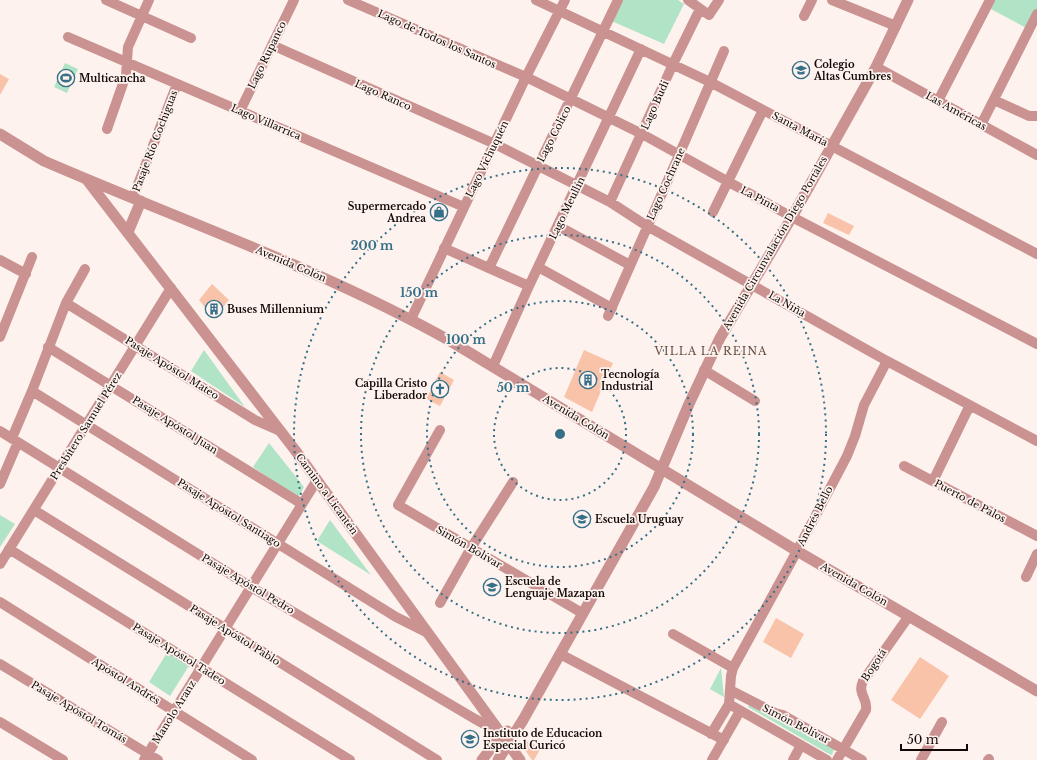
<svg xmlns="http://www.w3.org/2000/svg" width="1037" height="760" viewBox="0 0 1037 760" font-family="'Libre Baskerville',serif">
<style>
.green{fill:#b1e3c7}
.building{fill:#f9c3a9}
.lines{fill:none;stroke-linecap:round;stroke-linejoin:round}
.minor{stroke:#ca9391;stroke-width:10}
.tertiary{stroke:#ca9391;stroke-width:11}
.ring{fill:none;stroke:#356f88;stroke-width:2;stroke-dasharray:2 4}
.labels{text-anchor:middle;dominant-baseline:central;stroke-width:3.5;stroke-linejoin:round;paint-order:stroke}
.street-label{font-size:10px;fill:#120906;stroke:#fdf2ed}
.poi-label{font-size:10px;font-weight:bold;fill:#120906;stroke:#fdf2ed;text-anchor:start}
.neighbourhood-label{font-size:11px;letter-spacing:1px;fill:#664f44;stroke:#fdf2ed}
.centre{fill:#356f88;stroke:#fdf2ed;stroke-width:2}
.ring-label{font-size:12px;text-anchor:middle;font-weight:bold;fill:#356f88;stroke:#fdf2ed;stroke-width:3.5;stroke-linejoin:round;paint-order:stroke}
</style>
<rect width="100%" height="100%" fill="#fdf2ed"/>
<path class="green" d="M616,0H678L684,4L664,44L607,19Z
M993,0H1037V11L1028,29L989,8Z
M65,63L78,69L67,93L54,87Z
M204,350L245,407L191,371Z
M269,443L304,487L298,498L253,467Z
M0,515L15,524L0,547Z
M330,520L371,575L317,541Z
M168,651L190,664L170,696L149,682Z
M721,668L724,697L710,689Z
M750,703L833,748L834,749L832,755L829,754L748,707Z"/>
<path class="building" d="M0,74L9,79L0,95Z
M435,204L447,209L443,219L431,214Z
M828,213L854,226L849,235L823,223Z
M212,284L229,300L214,318L199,300Z
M584,350L613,363L592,412L564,397Z
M440,372L454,380L440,406L426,399Z
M776,618L804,634L791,658L763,642Z
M920,657L949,676L920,719L891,700Z
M523,739L541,748L534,760H532L522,746Z"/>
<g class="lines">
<path class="minor" d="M106,0L191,38
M348,0L526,77L571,99L642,134L792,217L1037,344
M536,0L710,82L1037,254
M688,0L709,15L719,0
M832,0L896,26
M804,16L812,0
M68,37L464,207
M272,45L495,144L610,202L647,226L887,361L1037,441
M876,67L1037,155
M994,100L1029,116H1037
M938,101L990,0
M240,111L294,0
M981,125L1037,14
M107,129L126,75L128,47L149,0
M133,197L177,84
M610,202L673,64L700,9
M713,212L763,110
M558,226L630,265
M444,248L529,286
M0,260L26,274
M538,267L612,308
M489,268L618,0
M66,303L255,420L280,431
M608,316L679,155L724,51
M411,319L526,77L565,0
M0,337L32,257
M48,347L302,504
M493,366L529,286L641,49
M704,370L755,401
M32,391L396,617L428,633
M440,430L398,505L582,613
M0,431L251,587L475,719L499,732
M12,438L32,391L66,303L85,269
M904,466L1037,536
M933,481L970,405
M0,484L18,442
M34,510L437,760
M9,549L350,760
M0,564L171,288
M1026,577L1037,554
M0,602L252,760
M440,603L471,548L513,482
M673,634L733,668
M560,654L724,740
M0,664L158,760
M730,690L775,713L783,715L862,760
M729,704L827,760
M0,722L63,760
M711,734L729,704L731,676L733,668L797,551L847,456L855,436L864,405L887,361
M144,760L317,480
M712,760L740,711
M793,760L801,745
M837,760L866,710C868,698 857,694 863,681L909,616
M921,760L942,722
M988,760L989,759"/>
<path class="tertiary" d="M0,134L44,161C180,220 322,269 452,342L797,551L1037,691
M87,180L295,450L520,760
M128,232L141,201
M482,760L501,735L507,731
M498,760L523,720L654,487L689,404L720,338L792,217L876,67L908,0"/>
</g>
<g class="ring">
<circle cx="560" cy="434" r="66"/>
<circle cx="560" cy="434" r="133"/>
<circle cx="560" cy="434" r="199"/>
<circle cx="560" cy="434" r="266"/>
</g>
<defs>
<symbol id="school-ring" viewBox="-11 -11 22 22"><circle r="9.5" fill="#fdf2ed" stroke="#356f88" stroke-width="1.5"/><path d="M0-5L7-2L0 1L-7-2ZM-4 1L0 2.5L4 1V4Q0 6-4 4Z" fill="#356f88"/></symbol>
<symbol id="stadium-ring" viewBox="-11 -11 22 22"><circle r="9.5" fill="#fdf2ed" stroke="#356f88" stroke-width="1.5"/><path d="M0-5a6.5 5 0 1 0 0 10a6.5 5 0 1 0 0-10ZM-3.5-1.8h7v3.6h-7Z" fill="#356f88"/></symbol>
<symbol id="shop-ring" viewBox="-11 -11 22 22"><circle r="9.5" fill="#fdf2ed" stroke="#356f88" stroke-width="1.5"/><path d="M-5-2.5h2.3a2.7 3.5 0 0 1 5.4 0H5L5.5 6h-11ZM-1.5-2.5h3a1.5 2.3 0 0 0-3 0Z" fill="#356f88"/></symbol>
<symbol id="building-ring" viewBox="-11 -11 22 22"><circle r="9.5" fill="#fdf2ed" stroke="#356f88" stroke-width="1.5"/><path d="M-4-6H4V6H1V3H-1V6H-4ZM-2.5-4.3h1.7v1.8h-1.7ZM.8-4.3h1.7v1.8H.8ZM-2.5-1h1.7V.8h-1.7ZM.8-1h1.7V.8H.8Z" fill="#356f88"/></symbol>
<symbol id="church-ring" viewBox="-11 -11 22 22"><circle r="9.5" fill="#fdf2ed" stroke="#356f88" stroke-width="1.5"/><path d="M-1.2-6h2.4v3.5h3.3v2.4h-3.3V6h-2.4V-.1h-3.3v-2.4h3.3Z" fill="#356f88"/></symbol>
</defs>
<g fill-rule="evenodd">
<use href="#school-ring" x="791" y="60" width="20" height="20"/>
<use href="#stadium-ring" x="56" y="68" width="20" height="20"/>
<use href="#shop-ring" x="429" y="202" width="20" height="20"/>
<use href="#building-ring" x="204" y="299" width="20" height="20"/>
<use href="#building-ring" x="578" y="370" width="20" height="20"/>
<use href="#church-ring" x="430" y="379" width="20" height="20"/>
<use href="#school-ring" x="572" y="509" width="20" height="20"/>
<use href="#school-ring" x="482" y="577" width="20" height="20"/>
<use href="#school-ring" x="460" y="729" width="20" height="20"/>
</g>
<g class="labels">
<g class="street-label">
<text transform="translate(437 39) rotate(24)">Lago de Todos los Santos</text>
<text transform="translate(267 55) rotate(-64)">Lago Rupanco</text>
<text transform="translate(383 95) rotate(24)">Lago Ranco</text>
<text transform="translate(655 105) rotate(-66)">Lago Budi</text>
<text transform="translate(956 111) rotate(29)">Las Américas</text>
<text transform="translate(266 122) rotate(23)">Lago Villarrica</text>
<text transform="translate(800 129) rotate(28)">Santa María</text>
<text transform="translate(554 134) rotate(-63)">Lago Colico</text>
<text transform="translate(155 141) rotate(-69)">Pasaje Río Cochiguas</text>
<text transform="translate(487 159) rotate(-64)">Lago Vichuquén</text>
<text transform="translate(666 184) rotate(-66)">Lago Cochrane</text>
<text transform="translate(760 199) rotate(28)">La Pinta</text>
<text transform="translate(567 208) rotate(-64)">Lago Meullín</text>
<text transform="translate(775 243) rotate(-60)">Avenida Circunvalación Diego Portales</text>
<text transform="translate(291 264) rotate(23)">Avenida Colón</text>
<text transform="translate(787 304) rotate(30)">La Niña</text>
<text transform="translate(172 368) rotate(32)">Pasaje Apóstol Mateo</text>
<text transform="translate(576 417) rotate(31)">Avenida Colón</text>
<text transform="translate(175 425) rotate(32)">Pasaje Apóstol Juan</text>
<text transform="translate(86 426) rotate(-58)">Presbítero Samuel Pérez</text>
<text transform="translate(327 494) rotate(54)">Camino a Licantén</text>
<text transform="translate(970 501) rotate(28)">Puerto de Palos</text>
<text transform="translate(229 513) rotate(32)">Pasaje Apóstol Santiago</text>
<text transform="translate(815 516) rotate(-63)">Andrés Bello</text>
<text transform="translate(469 547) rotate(30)">Simón Bolívar</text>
<text transform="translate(248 584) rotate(31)">Pasaje Apóstol Pedro</text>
<text transform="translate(854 584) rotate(30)">Avenida Colón</text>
<text transform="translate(235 635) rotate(32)">Pasaje Apóstol Pablo</text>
<text transform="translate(179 654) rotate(32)">Pasaje Apóstol Tadeo</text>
<text transform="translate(874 665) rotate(-56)">Bogotá</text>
<text transform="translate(126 681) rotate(32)">Apóstol Andrés</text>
<text transform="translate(79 712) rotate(31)">Pasaje Apóstol Tomás</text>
<text transform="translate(174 712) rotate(-58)">Manolo Aranz</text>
<text transform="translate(796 724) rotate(27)">Simón Bolívar</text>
</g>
<g class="poi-label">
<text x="814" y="64">Colegio<tspan x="814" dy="12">Altas Cumbres</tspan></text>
<text x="79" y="78">Multicancha</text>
<text x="426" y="206" text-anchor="end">Supermercado<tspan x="426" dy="12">Andrea</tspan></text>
<text x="227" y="309">Buses Millennium</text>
<text x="601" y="374">Tecnología<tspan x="601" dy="12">Industrial</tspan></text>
<text x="427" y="383" text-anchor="end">Capilla Cristo<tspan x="427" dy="12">Liberador</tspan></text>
<text x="595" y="519">Escuela Uruguay</text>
<text x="505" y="581">Escuela de<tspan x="505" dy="12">Lenguaje Mazapan</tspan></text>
<text x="483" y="733">Instituto de Educacion<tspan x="483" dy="12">Especial Curicó</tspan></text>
</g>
<g class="neighbourhood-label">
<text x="711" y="351">VILLA LA REINA</text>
</g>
</g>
<circle cx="560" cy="434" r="6" class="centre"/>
<g class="ring-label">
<text x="372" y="250">200 m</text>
<text x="419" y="297">150 m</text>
<text x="466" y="344">100 m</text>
<text x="513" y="392">50 m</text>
</g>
<path d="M901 744v6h66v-6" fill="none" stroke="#120906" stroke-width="2"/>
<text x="907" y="744" font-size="12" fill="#120906" stroke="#fdf2ed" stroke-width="3" paint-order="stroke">50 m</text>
</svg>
